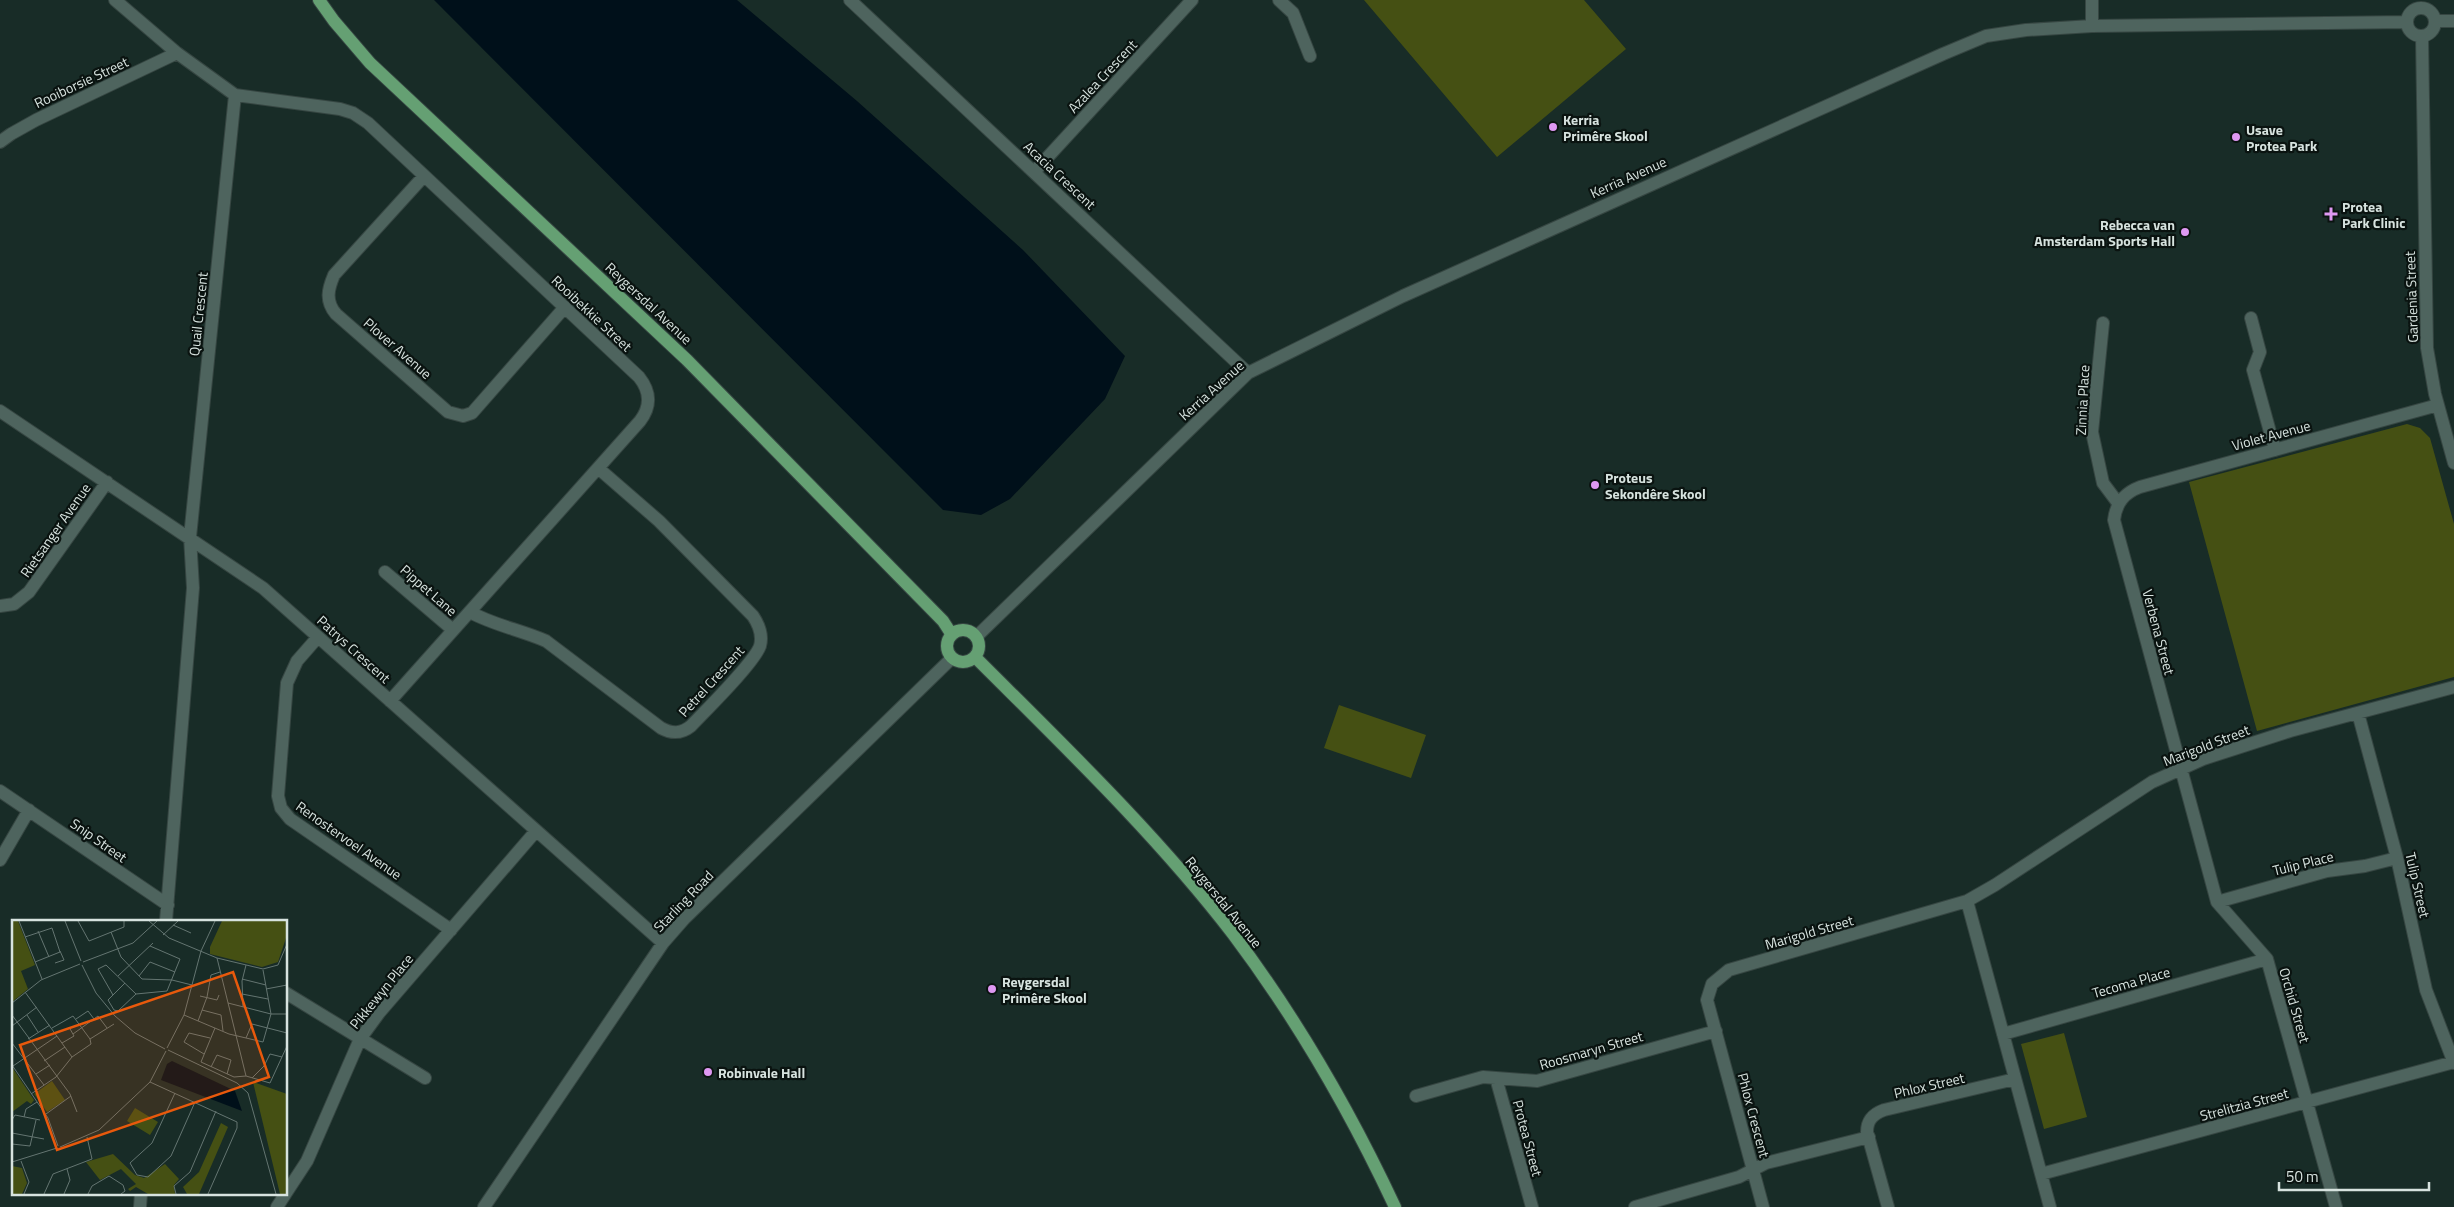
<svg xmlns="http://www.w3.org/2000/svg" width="2454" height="1207" viewBox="0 0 2454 1207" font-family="'Titillium Web',sans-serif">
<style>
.green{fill:#455013}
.water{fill:#00101a}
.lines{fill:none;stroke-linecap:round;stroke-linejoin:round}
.minor-casing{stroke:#364642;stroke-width:14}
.major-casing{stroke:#364642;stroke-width:14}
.minor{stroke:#4e645e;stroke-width:12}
.major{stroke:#65a073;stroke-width:12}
.poi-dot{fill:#de98f2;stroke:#0a1310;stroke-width:2}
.labels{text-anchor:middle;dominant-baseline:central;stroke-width:4.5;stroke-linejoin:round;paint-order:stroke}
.street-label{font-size:14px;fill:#d7e3df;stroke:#0a1310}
.poi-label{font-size:14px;font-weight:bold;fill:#d7e3df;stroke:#0a1310;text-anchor:start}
.inset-road{fill:none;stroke:#647571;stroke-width:1}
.view{fill:#e8590c;fill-opacity:0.15;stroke:#e8590c;stroke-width:2.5}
.inset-edge{fill:none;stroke:#d7e3df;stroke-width:2.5}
</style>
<rect width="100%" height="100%" fill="#182c27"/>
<path class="green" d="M1364,0H1584L1626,49L1497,157Z
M2407,424L2420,428L2430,438L2454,524V677L2257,731L2189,482Z
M1339,705L1426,735L1411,778L1324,748Z
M2064,1033L2087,1117L2044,1129L2021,1044Z"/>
<path class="water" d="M434,0H737L857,101L1023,250L1125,356L1105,399L1010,499L981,515L943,510Z"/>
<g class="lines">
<defs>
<path id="minor" d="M115,0L177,53L235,95L340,109L353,113L368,123L639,377C651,392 651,407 640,421L390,701
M850,0L1248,373
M1279,0L1293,13L1310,56
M2092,0V26
M2407 22a14 14 0 1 1 28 0a14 14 0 1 1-28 0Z
M2435,21H2454
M2422,37L2427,348L2435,394L2454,463
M0,142L11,134L36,120L177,53
M1034,172L1192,0
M424,176L334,275C328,289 325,301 336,314L448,412L463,416L472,413L565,307
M2251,318L2260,352L2253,370L2275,450
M2103,323L2092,432L2103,483L2118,503
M0,411L263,588L663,943
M385,572L453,630
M0,606L14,604L29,592L107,482
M470,612C493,625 521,630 546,641L661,728C672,734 681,734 691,726C706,710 754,663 760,646C763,635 759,625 753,616L659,521L598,468
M318,637L297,661L287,683L278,796L281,808L290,819L451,930
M976,637L1248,373L1403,296L1943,54L1986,36L2026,30L2092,26L2407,22
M2358,713L2397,858L2426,990L2454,1063
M0,791L168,905
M0,860L29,810
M2217,902L2327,871L2365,866L2397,858
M166,921L193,588L190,537L235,95
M286,993L425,1078
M2003,1034L2267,959
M1496,1078L1532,1207
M1416,1096L1483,1077L1537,1081L1716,1031
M2041,1174L2454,1062
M286,1193L307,1161L360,1039L379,1013L536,831
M140,1207L141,1193
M277,1207L286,1193
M484,1207L663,943L684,919L952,658
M1635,1207L1739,1177L1766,1163L1869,1137
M1763,1207L1707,1000L1712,984L1729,970L1967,901
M1888,1207L1867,1132C1867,1120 1873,1114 1884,1110L2015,1079
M2050,1207L1967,901L1995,885L2152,782L2203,759L2290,731L2454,687
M2336,1207L2267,959L2217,902L2114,520C2116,503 2124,493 2140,487L2438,405"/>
<path id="major" d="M319,0L334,21L370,63L687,360L943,621L952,635
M947 646a16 16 0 1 1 32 0a16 16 0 1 1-32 0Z
M975,657C1064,746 1156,834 1233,934C1297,1019 1350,1111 1395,1207"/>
</defs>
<use href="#minor" class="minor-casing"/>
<use href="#major" class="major-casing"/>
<use href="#minor" class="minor"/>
<use href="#major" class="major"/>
</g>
<g class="poi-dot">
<circle cx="1553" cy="127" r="5"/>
<circle cx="2236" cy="137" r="5"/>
<path d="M2328.5 206.5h5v5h5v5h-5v5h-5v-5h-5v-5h5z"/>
<circle cx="2185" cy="232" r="5"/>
<circle cx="1595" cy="485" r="5"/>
<circle cx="992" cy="989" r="5"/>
<circle cx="708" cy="1072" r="5"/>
</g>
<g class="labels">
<g class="street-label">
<text transform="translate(1102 76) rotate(-47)">Azalea Crescent</text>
<text transform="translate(81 82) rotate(-25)">Rooiborsie Street</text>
<text transform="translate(1060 175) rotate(43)">Acacia Crescent</text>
<text transform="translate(1628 177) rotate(-24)">Kerria Avenue</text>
<text transform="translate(2411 297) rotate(-92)">Gardenia Street</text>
<text transform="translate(649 303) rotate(43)">Reygersdal Avenue</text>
<text transform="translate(592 313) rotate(43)">Rooibekkie Street</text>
<text transform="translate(198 314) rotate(-84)">Quail Crescent</text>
<text transform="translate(398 348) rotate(41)">Plover Avenue</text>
<text transform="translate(1211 390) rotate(-42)">Kerria Avenue</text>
<text transform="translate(2082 400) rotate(-87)">Zinnia Place</text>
<text transform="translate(2271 435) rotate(-15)">Violet Avenue</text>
<text transform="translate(55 530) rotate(-55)">Rietsanger Avenue</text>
<text transform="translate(429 590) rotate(41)">Pippet Lane</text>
<text transform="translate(2159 632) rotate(75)">Verbena Street</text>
<text transform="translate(354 649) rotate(42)">Patrys Crescent</text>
<text transform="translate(711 681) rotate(-48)">Petrel Crescent</text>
<text transform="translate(2206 745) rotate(-21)">Marigold Street</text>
<text transform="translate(99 840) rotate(35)">Snip Street</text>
<text transform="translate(349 840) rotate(35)">Renostervoel Avenue</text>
<text transform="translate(2303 863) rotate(-14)">Tulip Place</text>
<text transform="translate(2418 885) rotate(77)">Tulip Street</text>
<text transform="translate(683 901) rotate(-46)">Starling Road</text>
<text transform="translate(1224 902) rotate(51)">Reygersdal Avenue</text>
<text transform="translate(1809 932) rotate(-16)">Marigold Street</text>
<text transform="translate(2131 982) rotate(-16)">Tecoma Place</text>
<text transform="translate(381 991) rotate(-51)">Pikkewyn Place</text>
<text transform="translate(2295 1005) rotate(74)">Orchid Street</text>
<text transform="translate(1591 1050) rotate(-16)">Roosmaryn Street</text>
<text transform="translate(1929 1085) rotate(-13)">Phlox Street</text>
<text transform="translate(2244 1104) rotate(-15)">Strelitzia Street</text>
<text transform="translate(1754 1115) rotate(75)">Phlox Crescent</text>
<text transform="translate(1528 1138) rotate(75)">Protea Street</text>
</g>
<g class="poi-label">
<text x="1563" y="119">Kerria<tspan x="1563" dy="16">Primêre Skool</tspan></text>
<text x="2246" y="129">Usave<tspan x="2246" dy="16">Protea Park</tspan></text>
<text x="2342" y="206">Protea<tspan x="2342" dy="16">Park Clinic</tspan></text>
<text x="2175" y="224" text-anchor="end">Rebecca van<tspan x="2175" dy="16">Amsterdam Sports Hall</tspan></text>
<text x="1605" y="477">Proteus<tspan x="1605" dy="16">Sekondêre Skool</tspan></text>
<text x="1002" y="981">Reygersdal<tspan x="1002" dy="16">Primêre Skool</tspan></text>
<text x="718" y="1072">Robinvale Hall</text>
</g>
</g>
<g transform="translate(12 920)">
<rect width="275" height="275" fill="#182c27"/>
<path d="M0,1H6L23,45L9,51L16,69L0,82ZM210,1H275V15L266,42L250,47L198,34V27ZM0,147L22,180L19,184L15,181L0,192ZM40,161L53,180L35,192L22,174ZM241,162L275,174V274H268ZM123,188L146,202L138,215L115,201ZM209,203L216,207L187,274H175L171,267L187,252ZM101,234L123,255L132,258L153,244L167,259L162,265L163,274H136L124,267L118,271L116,269L124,264L109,249L88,260L74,242ZM0,246L10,248L15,263L10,274H0Z" fill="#455013"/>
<path d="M160,141L223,171L230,191L149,160L155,144Z" fill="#00101a"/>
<path class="inset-road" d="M7,1L30,59M53,1L69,41M66,1L77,21L112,7V1M137,1L157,18L205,38L251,49L266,45L275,24M161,5L179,13M26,11L37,37M99,12L109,37L130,59L160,60L180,65M151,15L166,1M13,17L40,8L48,32L23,42M205,38L234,156M71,42L121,23L145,1M43,43L52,40L48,31M70,45L84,73L103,96L123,113L153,129M106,56L141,23M127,56L138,42L163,52M230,59L254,65M113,63L96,80L102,90L106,91L124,74M254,69L275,65M13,72L60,137L44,157L19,174M230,74L256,79M101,75L86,49L94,45L124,74L155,71L168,39L138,26M188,76L205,80L207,75M0,83L29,60L68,44M216,83L259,94H275M231,87L230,61L234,45M190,90L209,95L211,111M0,95L58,174L65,192M15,95L26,112M172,95L217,114L251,122L259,94L251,50M64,99L76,91L82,99M186,101L195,77L199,55L208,52M0,106L25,87M40,108L61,96L78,119M203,108L189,142L222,157L234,156L258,163L275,126M61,114L86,96L95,108M234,118L240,104L275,113M16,119L38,105M78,119L102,104M0,123L32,165M50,123L62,116L57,107M155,128L172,95L189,31L203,1M156,130L225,163L236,173L264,274M192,134L172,122L177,113L198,118M60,137L79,124L78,119M32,141L53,127M0,145L36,198L46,226M1,146L45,116M199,147L205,135L219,140L215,154M24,154L38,145M240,158L252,146L258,134L270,137M138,162L225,202V208L196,274M163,173L140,223L118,243L125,255L136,257L159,236L183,182M34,194L59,176M12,197L14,189L25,182M0,200L3,195L28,200M0,213L32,219M0,224L18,226L24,200M48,227L87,210L138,162L154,131M9,241L17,262L12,274M0,242L45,228M32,274L41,254L80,239L75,217M52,274L58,260L55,249M76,274L80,266L97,256L111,265L113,271L109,274M164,274L162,266L178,252L204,191"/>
<path class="view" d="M221,52L257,157L45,230L8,125Z"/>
<rect width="275" height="275" class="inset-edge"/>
</g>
<path d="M2279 1182v8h150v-8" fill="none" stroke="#d7e3df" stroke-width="2.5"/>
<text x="2286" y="1182" font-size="15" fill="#d7e3df" stroke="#0a1310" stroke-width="4" paint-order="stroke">50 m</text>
</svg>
